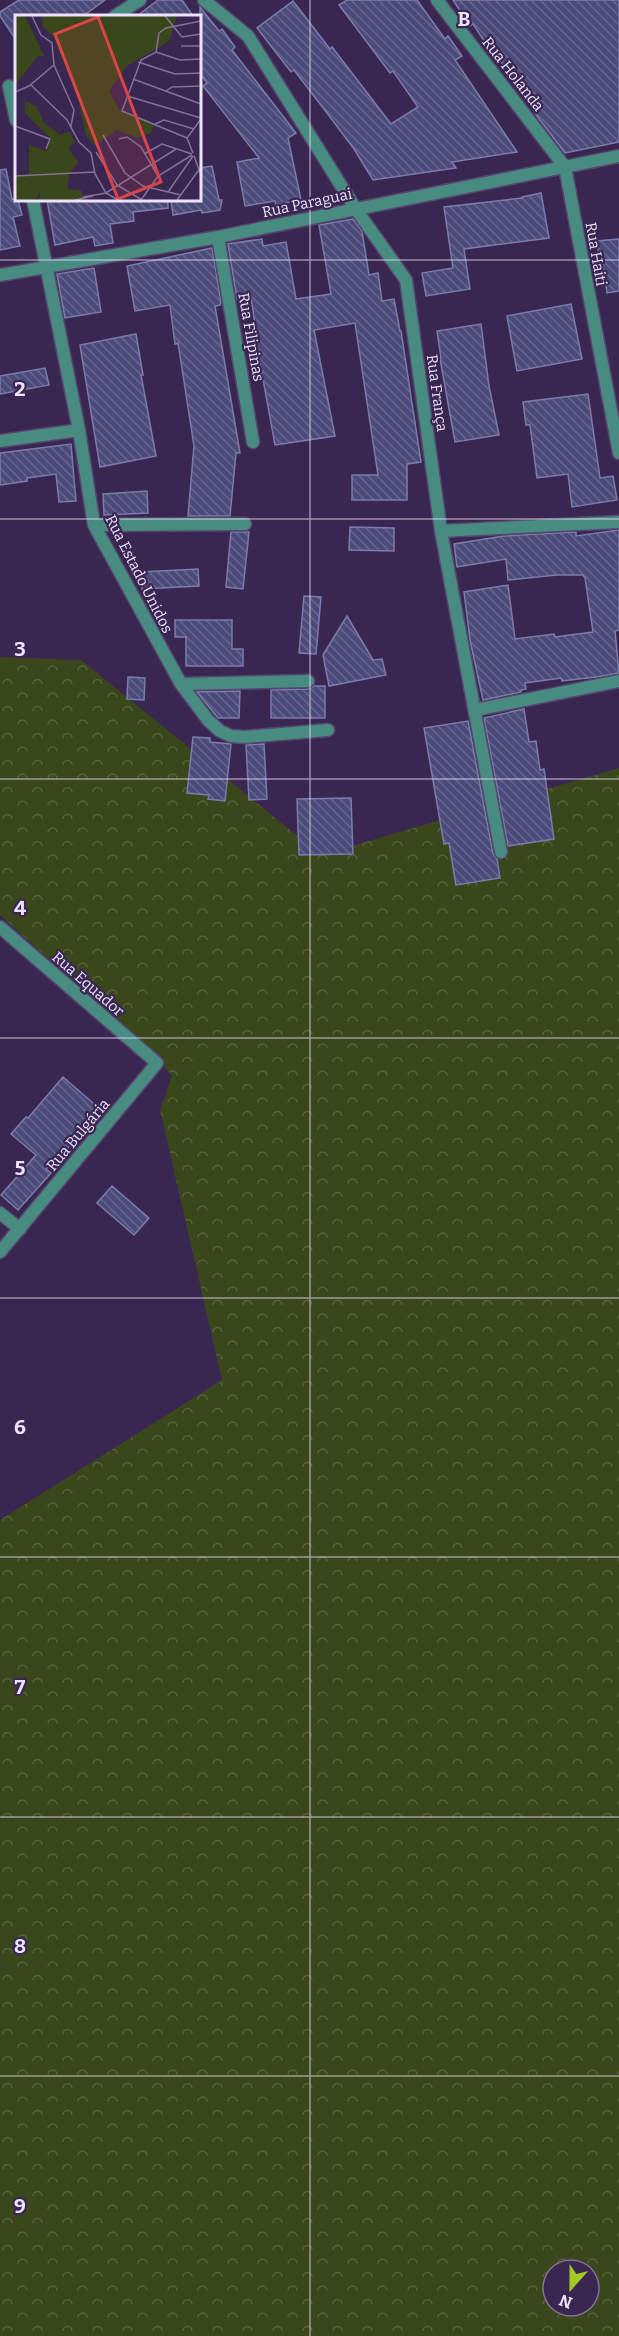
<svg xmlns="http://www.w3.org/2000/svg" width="619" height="2336" viewBox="0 0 619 2336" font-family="Bitter,serif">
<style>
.forest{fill:url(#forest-crowns);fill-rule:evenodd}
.building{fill:url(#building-back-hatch);stroke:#7b7cad;stroke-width:1.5}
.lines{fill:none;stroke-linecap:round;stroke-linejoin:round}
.street-casing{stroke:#57456d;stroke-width:15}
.street{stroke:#478b81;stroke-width:12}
.grid{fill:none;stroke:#eee3fe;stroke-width:1.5;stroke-opacity:0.55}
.labels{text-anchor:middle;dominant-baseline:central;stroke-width:4.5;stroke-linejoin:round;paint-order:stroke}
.street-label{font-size:15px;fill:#eee3fe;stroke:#3a2751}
.inset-road{fill:none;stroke:#827296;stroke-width:1.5}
.view{fill:#da4448;fill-opacity:0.15;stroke:#da4448;stroke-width:3}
.inset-edge{fill:none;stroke:#eee3fe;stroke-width:3}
.grid-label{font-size:20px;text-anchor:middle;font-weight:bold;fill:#eee3fe;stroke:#3a2751;stroke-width:4.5;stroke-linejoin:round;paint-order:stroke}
</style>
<defs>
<pattern id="forest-crowns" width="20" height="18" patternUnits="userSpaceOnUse" patternTransform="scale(1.5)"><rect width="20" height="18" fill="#3a471a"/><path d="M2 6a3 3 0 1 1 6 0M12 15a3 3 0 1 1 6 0" fill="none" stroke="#57613c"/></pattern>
<pattern id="building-back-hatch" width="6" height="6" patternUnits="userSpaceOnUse" patternTransform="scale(1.5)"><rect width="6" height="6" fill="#4b4b79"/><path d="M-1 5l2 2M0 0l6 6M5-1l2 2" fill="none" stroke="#65658d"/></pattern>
</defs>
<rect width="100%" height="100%" fill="#3a2751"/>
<path class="forest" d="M0,657L81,660L321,855L619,768V2336H0V1520L222,1380L160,1110L172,1076L152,1052L0,915ZM553,2270H589V2306H553Z"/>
<path class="building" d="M19,0H105L83,16H16V40L0,16V12Z
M158,0H182L193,16H137Z
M347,0H417L445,39L448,36L462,56L455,60L517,152L452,162L456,168L373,180L354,149L327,113L294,70L291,72L257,28L293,1L330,49L332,47L391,124L418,107L393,71L390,73L339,5Z
M453,0H619V142L565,153L537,116L509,72L508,73L494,52L492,53L473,24L470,26Z
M200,7L219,31L222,29L235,47L232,50L296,133L288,138L301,200L276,205L275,201L245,206L237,162L259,158L203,86L207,83L200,73Z
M212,166L219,200H222L220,210L202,213L201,210L173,215L171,200H200V168Z
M6,169L12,199L18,200L22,215L13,217L20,246L0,250V170Z
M541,193L549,238L464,249L470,289L426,296L422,273L453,268L444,207L522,198V197Z
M47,200H168V208L133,212L134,221L110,224L113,243L95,246L93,237L55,245Z
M353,219L362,231L369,275L378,273L382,301L394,299L400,331H401L421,462L407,464V500H352V475H378L355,323L314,330L335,436L275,445L259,357L257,358L253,334L256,333L251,296L237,299L228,244L262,239L263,246L286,242L296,299L331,294L319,225Z
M619,239V291L607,293L603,264H600L597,241Z
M212,248L221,302L220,305L215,306L240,453H236L230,516H188L194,446L178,343L175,344L170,305L135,311L127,266Z
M94,268L101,312L65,318L57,274Z
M571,304L582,359L517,371L507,316Z
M481,324L489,386L499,435L455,442L440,359L441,358L437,331Z
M136,334L143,375H141L156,456L100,467L80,345Z
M45,368L49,385L0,394V376Z
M588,394L600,478L613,476L617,500L572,507L568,474L537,478L530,425H526L523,402Z
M71,444L76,501L59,502L56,474L27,478V481L0,485V453Z
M147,491L148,513L104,515L103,494Z
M350,527L394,528V551L349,550Z
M619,530V630L615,631L619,673L596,677L562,681L561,678L525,683L526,689L521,690V692L483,700L470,640L464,592L508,585L515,639L554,634L555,637L593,632L585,578L583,575H557L508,580L506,559L457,567L454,544L504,536L576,532V536Z
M231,532H249L243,589L226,587Z
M198,569L199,586L142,589L141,572Z
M304,596L321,597L316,654L299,653Z
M347,616L373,660L382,659L386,675L329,686L323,655Z
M175,620H232V649H243V666H186V637H175Z
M128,677L145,678L144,700L127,699Z
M314,686H325V718H271V690L308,689Z
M240,691L239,718H218L197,692Z
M524,709L529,742L536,741L540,770L544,769L554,839L508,846L484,718Z
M468,721L493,854L497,859L500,878L456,885L449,843L444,844L424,728Z
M193,737L210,738V742L231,744L225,801L208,799L209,795L187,793Z
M264,744L267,799L249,800L246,745Z
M351,798L353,854L299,855L297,799Z
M63,1077L100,1109L67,1149L65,1147L46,1169L51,1173L18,1210L1,1195L36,1155L11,1134L26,1117L28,1118Z
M112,1186L149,1218L134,1235L97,1203Z"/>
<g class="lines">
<defs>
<path id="street" d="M204,0L248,36L355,208L406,280L441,531L501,852
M437,0L565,167L619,453
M115,16L140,0
M9,86L16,120
M33,200L79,430L94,525L181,684L208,720L220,731L231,736L245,737L328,730
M218,237L253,442
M0,275L218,237L619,156
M0,441L79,430
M94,525L245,524
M441,531L619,522
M181,684L308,681
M475,710L619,681
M0,927L157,1063L0,1252
M0,1213L20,1229"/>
</defs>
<use href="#street" class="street-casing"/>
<use href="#street" class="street"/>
</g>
<path class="grid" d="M310,0V2336M0,260H619M0,519H619M0,779H619M0,1038H619M0,1298H619M0,1557H619M0,1817H619M0,2076H619"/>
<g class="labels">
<g class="street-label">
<text transform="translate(513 74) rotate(52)">Rua Holanda</text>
<text transform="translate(307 203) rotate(-12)">Rua Paraguai</text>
<text transform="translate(596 254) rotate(80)">Rua Haiti</text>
<text transform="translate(251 337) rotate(80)">Rua Filipinas</text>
<text transform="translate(437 393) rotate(82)">Rua França</text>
<text transform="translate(139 574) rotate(63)">Rua Estado Unidos</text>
<text transform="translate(88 984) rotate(41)">Rua Equador</text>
<text transform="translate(78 1135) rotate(-50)">Rua Bulgária</text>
</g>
</g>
<g transform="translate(15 15)">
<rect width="186" height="186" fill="#3a2751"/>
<path d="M0,1H10L29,41H23L0,70ZM27,1H162L154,26L112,51L94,76L105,96L139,109L136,118L123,123L101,115L80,131L71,120L63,83L38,21L28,12ZM10,86L21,91L29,108L43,118L46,140L44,152L20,185H0V160L14,159V130L31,136L36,124L10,98Z" fill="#3a471a"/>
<path d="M125,1L147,3L139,12L137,28L127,29L113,43L111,37L122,26L121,8ZM55,117L60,128L53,133L63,147L54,160L52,174L66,175L69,185H24L30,157L42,154V120Z" fill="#3a471a"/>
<path class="inset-road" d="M17,1L26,20L37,28L39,50L59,95L56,111M150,1L167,22L186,19M166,31H186M141,37L144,18L151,13L186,6M123,47L160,59L186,58M118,64L186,89M16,70L52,105L64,127L76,138L80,159L91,178L103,185M151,76L157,72L186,71M0,77L14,71L39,50M112,81L186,103M140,109L149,105L179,114M0,111L35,124L31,134M88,120L110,158L128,171L166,180M172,123L107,96L126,45L141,37L165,45L186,44M104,124L112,122L126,132L143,161M81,137L102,170L127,185M178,138L172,123L186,104M129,139L147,129L177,139M179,141L186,160M0,161L80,157M153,177L178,141M68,182L91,178L161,134M60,185L78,181M126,185L143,161L177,140M162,185L186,152"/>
<path class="view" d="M83,2L146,167L103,184L40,19Z"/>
<rect width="186" height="186" class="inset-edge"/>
</g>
<g class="grid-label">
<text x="464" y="26">B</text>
<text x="20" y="396">2</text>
<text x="20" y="656">3</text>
<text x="20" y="915">4</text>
<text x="20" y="1175">5</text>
<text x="20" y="1434">6</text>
<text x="20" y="1694">7</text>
<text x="20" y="1953">8</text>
<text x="20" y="2213">9</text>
</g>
<g transform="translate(571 2288) rotate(201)"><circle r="28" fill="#3a2751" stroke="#827296" stroke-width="1.5"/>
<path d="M0-4.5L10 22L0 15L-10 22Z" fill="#a3c927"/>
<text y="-9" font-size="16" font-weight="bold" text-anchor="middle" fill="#eee3fe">N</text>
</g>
</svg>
